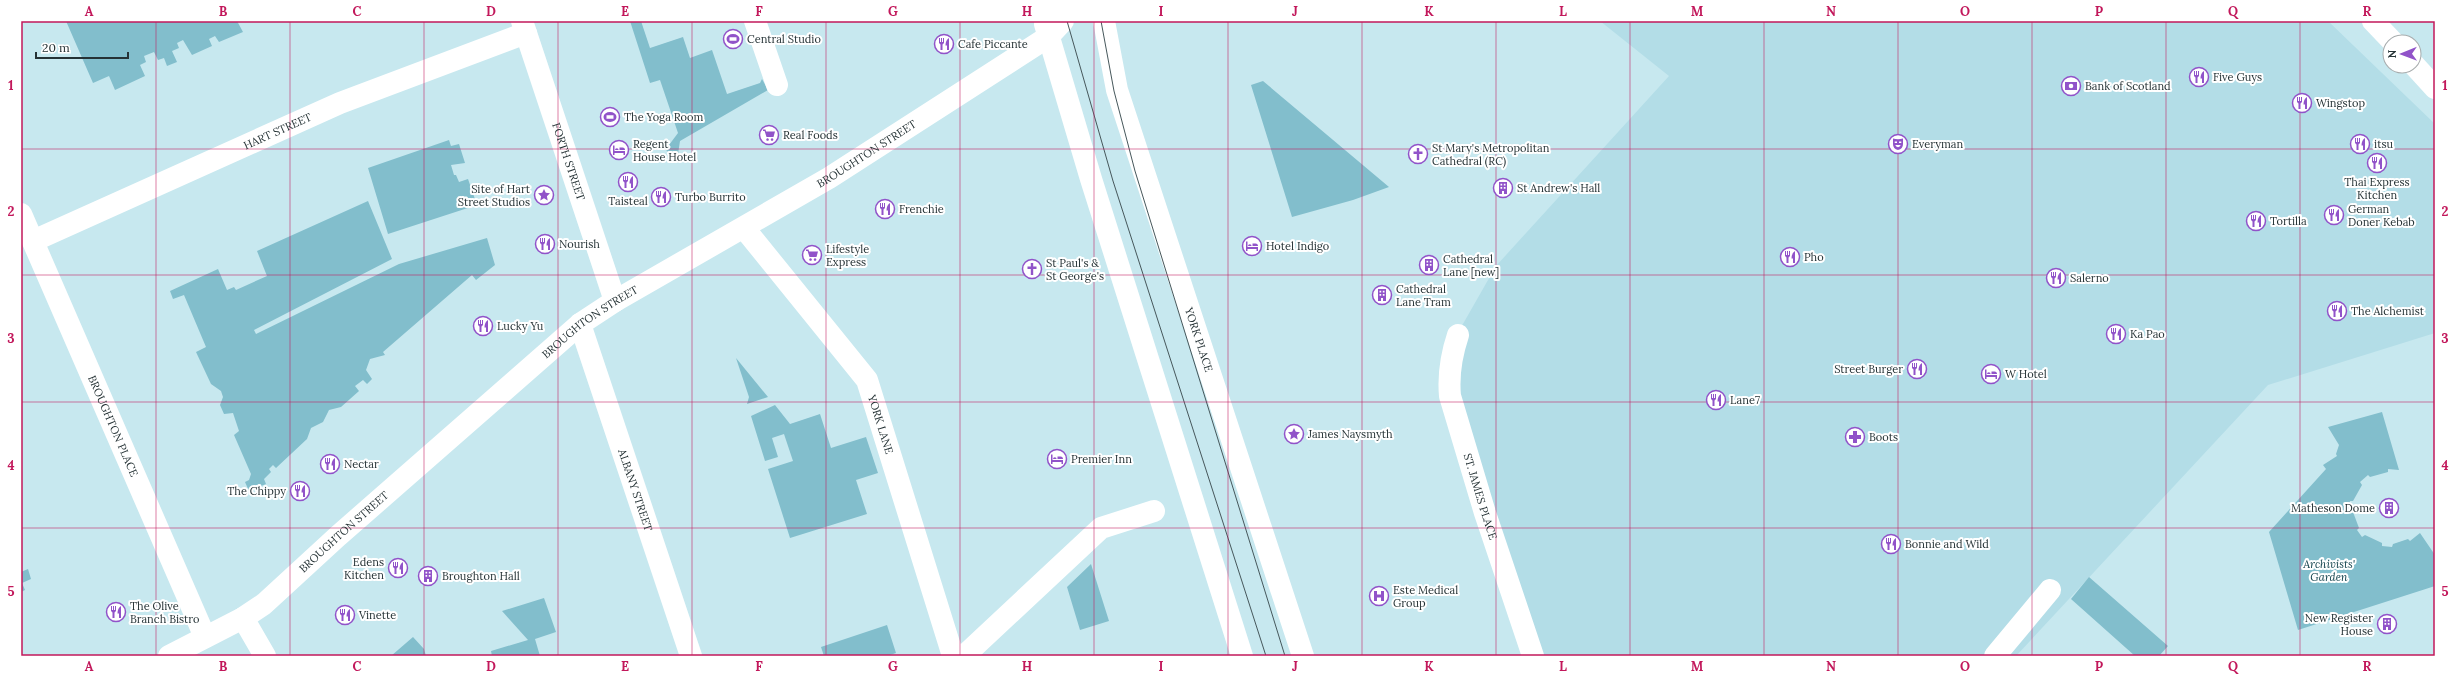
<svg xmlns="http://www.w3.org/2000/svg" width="2456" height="677" viewBox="0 0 2456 677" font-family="Lora,serif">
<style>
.built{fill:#b3dde7}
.green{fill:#82becc}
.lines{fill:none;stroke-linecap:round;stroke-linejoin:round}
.street{stroke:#fff;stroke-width:22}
.secondary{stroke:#fff;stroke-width:22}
.primary{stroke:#fff;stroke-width:22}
.tram{stroke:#46575b;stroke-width:1}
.grid{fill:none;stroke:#c2185b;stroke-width:1;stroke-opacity:0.55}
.labels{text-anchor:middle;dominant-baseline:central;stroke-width:4;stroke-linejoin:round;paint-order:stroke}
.poi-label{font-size:11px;fill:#253235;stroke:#fff;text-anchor:start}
.street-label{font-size:11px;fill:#253235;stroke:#fff}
.park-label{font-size:11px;font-style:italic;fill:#10414b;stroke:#fff}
.neatline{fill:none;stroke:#c2185b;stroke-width:1.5}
.grid-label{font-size:13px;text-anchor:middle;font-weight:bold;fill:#c2185b}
</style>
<rect width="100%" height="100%" fill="#c7e8ef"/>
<path class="built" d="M1600,21H2328L2435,124V333L2268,385L2016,656H1532L1443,359L1496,266L1669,76Z"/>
<path class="green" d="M66,21H237L243,32L219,42L215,36L209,39L212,46L192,55L183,40L177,43L179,48L172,51L177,62L167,66L164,58L158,60L154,52L144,56L146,62L140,65L145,76L115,90L109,76L93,83Z
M630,21H641L650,48L683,37L690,58L712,50L727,94L760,83L762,79L768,90L680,141L678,154H668L666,149L678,133L660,80L650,83Z
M1263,81L1389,187L1353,200L1292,217L1251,85Z
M449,140L451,146L459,144L465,163L451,165L454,175H456L459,182L468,179L477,205L388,234L368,168Z
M368,201L392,259L254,330L256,334L399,264L487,238L495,265L476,280L472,275L383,352L385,355L370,359L366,370L372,379L367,384L363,380L355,386L359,391L341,407L329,410L323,422L311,428L307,439L276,468L273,465L269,469L271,472L264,479L266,484L249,491L245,482L249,480L251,474L234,435L239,431L233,413L224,414L220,405L223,397L221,391L211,384L196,352L206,347L184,295L173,299L170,291L218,269L227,290L234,287L236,290L267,276L257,251Z
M736,358L768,397L747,404L749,397Z
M775,405L790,424L820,414L831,448L866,437L878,473L856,480L867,514L790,538L768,469L793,461L784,434L772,438L778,457L765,461L751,416Z
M2382,412L2399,470L2388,469V472L2370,477L2368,475L2360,482L2362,485L2353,501H2350L2349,511L2353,512L2359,528L2357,530L2362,537L2365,535L2382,543V546L2392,547L2393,544L2408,539L2410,541L2420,533L2435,555V586L2298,630L2269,532L2326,469L2323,465L2337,456L2336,454L2339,445L2328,427Z
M1091,564L1109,621L1080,630L1067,587Z
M28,569L31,579L22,583L25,590L21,592V572Z
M2089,577L2168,646L2159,656H2135L2071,599Z
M544,598L556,632L535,639L540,656H492L491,651L528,640L502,611Z
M887,625L896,653L887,656H824L821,647Z
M413,637L424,649L426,656H391Z"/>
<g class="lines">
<g class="street">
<path id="s1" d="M522,21L615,301"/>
<path d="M755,21L777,85"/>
<path id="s2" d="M21,214L205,637"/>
<path id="s3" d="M744,228L867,380L953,656"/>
<path id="s4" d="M33,241L340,103L526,33"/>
<path id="s5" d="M580,324L691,656"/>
<path id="s6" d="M1458,335C1451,356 1448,374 1450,396L1485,513L1533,656"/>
<path d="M243,618L265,656"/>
<path d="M964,656L1101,528L1154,511"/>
<path d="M1995,656L2050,590"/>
</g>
<g class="secondary">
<path id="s7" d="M1104,21L1117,90L1303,656"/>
<path d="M1045,24L1091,179L1242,656"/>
<path id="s8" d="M169,656L243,618L264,604L338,536L580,324L615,301L829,178L1048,37L1063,21"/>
</g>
<path class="primary" d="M2373,21L2393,42
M2414,65L2435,88"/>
<path class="tram" d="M1067,21L1113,181L1266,656
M1101,21L1114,91L1135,171L1285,656"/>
</g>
<path class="grid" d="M156,21V656M290,21V656M424,21V656M558,21V656M692,21V656M826,21V656M960,21V656M1094,21V656M1228,21V656M1362,21V656M1496,21V656M1630,21V656M1764,21V656M1898,21V656M2032,21V656M2166,21V656M2300,21V656M21,149H2435M21,275H2435M21,402H2435M21,528H2435"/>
<defs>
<symbol id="stadium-ring" viewBox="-11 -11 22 22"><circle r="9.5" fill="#fff" stroke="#9153c9" stroke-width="1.5"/><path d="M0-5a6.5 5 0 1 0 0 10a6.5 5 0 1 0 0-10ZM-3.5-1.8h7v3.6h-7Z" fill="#9153c9"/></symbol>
<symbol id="restaurant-ring" viewBox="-11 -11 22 22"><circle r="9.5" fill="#fff" stroke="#9153c9" stroke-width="1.5"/><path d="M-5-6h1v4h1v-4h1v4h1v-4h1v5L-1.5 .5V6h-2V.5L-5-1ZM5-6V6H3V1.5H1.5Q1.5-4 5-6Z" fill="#9153c9"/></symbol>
<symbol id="bank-ring" viewBox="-11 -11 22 22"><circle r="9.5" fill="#fff" stroke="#9153c9" stroke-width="1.5"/><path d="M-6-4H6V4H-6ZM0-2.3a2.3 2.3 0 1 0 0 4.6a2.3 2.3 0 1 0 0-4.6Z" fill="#9153c9"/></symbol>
<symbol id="supermarket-ring" viewBox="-11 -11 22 22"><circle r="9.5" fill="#fff" stroke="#9153c9" stroke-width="1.5"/><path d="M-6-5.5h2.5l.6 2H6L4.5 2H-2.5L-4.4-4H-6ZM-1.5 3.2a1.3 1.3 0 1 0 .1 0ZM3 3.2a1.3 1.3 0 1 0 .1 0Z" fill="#9153c9"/></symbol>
<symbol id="theatre-ring" viewBox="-11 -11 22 22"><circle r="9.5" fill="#fff" stroke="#9153c9" stroke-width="1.5"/><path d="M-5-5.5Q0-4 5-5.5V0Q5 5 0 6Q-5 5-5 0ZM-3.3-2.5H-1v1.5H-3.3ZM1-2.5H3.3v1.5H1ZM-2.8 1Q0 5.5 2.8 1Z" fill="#9153c9"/></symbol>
<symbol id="hotel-ring" viewBox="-11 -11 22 22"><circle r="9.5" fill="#fff" stroke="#9153c9" stroke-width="1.5"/><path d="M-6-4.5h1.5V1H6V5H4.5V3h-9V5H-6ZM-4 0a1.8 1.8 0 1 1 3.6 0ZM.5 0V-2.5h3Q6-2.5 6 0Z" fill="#9153c9"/></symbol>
<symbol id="church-ring" viewBox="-11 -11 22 22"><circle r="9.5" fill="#fff" stroke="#9153c9" stroke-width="1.5"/><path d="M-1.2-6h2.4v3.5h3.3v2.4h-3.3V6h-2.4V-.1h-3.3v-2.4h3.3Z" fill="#9153c9"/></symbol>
<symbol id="building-ring" viewBox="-11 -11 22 22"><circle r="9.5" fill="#fff" stroke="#9153c9" stroke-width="1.5"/><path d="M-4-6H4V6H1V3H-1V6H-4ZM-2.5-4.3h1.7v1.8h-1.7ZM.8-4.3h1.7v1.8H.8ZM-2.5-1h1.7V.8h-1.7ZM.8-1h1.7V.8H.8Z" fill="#9153c9"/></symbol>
<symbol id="sight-ring" viewBox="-11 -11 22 22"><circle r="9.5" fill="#fff" stroke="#9153c9" stroke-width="1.5"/><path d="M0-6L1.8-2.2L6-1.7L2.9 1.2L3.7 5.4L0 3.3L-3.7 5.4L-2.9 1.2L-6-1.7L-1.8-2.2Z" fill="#9153c9"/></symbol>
<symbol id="pharmacy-ring" viewBox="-11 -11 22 22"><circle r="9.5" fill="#fff" stroke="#9153c9" stroke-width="1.5"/><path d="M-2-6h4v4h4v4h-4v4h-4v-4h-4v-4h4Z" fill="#9153c9"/></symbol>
<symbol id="hospital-ring" viewBox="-11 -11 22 22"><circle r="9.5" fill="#fff" stroke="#9153c9" stroke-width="1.5"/><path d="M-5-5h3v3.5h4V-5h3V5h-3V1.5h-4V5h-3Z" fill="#9153c9"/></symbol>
</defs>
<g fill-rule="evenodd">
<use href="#stadium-ring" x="722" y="28" width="22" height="22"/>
<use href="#restaurant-ring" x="933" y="33" width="22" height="22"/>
<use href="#restaurant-ring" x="2188" y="66" width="22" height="22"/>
<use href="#bank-ring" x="2060" y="75" width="22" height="22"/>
<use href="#restaurant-ring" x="2291" y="92" width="22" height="22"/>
<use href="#stadium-ring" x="599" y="106" width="22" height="22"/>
<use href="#supermarket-ring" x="758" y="124" width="22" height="22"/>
<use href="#theatre-ring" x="1887" y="133" width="22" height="22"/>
<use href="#restaurant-ring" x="2349" y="133" width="22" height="22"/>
<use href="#hotel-ring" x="608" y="139" width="22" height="22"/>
<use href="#church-ring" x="1407" y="143" width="22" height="22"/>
<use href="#restaurant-ring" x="2366" y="152" width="22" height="22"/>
<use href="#restaurant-ring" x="617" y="171" width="22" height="22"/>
<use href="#building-ring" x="1492" y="177" width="22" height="22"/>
<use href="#sight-ring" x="533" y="184" width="22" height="22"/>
<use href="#restaurant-ring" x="650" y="186" width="22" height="22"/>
<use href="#restaurant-ring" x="874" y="198" width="22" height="22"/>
<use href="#restaurant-ring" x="2323" y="204" width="22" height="22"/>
<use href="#restaurant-ring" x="2245" y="210" width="22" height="22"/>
<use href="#restaurant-ring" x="534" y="233" width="22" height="22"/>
<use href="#hotel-ring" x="1241" y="235" width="22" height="22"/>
<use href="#supermarket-ring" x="801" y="244" width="22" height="22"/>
<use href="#restaurant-ring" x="1779" y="246" width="22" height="22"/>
<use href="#building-ring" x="1418" y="254" width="22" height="22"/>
<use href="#church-ring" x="1021" y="258" width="22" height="22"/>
<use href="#restaurant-ring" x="2045" y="267" width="22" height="22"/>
<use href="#building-ring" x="1371" y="284" width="22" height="22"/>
<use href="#restaurant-ring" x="2326" y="300" width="22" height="22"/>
<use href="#restaurant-ring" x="472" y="315" width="22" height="22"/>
<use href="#restaurant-ring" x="2105" y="323" width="22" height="22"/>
<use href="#restaurant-ring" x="1906" y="358" width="22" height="22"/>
<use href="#hotel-ring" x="1980" y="363" width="22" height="22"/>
<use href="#restaurant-ring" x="1705" y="389" width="22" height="22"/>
<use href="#sight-ring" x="1283" y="423" width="22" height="22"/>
<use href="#pharmacy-ring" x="1844" y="426" width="22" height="22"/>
<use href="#hotel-ring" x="1046" y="448" width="22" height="22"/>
<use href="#restaurant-ring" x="319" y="453" width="22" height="22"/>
<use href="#restaurant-ring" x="289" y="480" width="22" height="22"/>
<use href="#building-ring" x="2378" y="497" width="22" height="22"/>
<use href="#restaurant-ring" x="1880" y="533" width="22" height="22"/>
<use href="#restaurant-ring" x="387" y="557" width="22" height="22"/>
<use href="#building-ring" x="417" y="565" width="22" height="22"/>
<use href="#hospital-ring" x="1368" y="585" width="22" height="22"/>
<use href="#restaurant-ring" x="105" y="601" width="22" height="22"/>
<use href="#restaurant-ring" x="334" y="604" width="22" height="22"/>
<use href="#building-ring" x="2376" y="613" width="22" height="22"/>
</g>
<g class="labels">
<g class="poi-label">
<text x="747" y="39">Central Studio</text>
<text x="958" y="44">Cafe Piccante</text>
<text x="2213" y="77">Five Guys</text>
<text x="2085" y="86">Bank of Scotland</text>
<text x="2316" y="103">Wingstop</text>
<text x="624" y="117">The Yoga Room</text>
<text x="783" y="135">Real Foods</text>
<text x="633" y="144">Regent<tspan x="633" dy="13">House Hotel</tspan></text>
<text x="1912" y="144">Everyman</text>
<text x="2374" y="144">itsu</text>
<text x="1432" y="148">St Mary's Metropolitan<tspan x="1432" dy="13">Cathedral (RC)</tspan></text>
<text x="2377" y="182" text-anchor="middle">Thai Express<tspan x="2377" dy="13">Kitchen</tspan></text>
<text x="1517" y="188">St Andrew's Hall</text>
<text x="530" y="189" text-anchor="end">Site of Hart<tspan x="530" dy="13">Street Studios</tspan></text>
<text x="675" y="197">Turbo Burrito</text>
<text x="628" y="201" text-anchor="middle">Taisteal</text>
<text x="899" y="209">Frenchie</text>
<text x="2348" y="209">German<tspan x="2348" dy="13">Doner Kebab</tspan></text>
<text x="2270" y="221">Tortilla</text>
<text x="559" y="244">Nourish</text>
<text x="1266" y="246">Hotel Indigo</text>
<text x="826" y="249">Lifestyle<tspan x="826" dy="13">Express</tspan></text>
<text x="1804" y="257">Pho</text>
<text x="1443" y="259">Cathedral<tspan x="1443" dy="13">Lane [new]</tspan></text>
<text x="1046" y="263">St Paul's &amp;<tspan x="1046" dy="13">St George's</tspan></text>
<text x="2070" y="278">Salerno</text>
<text x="1396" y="289">Cathedral<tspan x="1396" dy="13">Lane Tram</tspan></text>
<text x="2351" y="311">The Alchemist</text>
<text x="497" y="326">Lucky Yu</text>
<text x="2130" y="334">Ka Pao</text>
<text x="1903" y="369" text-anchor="end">Street Burger</text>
<text x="2005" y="374">W Hotel</text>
<text x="1730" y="400">Lane7</text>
<text x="1308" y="434">James Naysmyth</text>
<text x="1869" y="437">Boots</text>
<text x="1071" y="459">Premier Inn</text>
<text x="344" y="464">Nectar</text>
<text x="286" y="491" text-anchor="end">The Chippy</text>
<text x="2375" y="508" text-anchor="end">Matheson Dome</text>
<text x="1905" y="544">Bonnie and Wild</text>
<text x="384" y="562" text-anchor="end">Edens<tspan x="384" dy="13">Kitchen</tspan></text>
<text x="442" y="576">Broughton Hall</text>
<text x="1393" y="590">Este Medical<tspan x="1393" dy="13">Group</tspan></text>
<text x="130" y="606">The Olive<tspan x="130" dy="13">Branch Bistro</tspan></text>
<text x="359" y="615">Vinette</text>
<text x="2373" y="618" text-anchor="end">New Register<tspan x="2373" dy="13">House</tspan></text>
</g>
<g class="street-label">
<text stroke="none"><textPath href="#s4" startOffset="268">HART STREET</textPath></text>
<text stroke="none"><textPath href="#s8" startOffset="864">BROUGHTON STREET</textPath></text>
<text stroke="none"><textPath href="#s1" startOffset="148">FORTH STREET</textPath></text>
<text stroke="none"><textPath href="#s8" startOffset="540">BROUGHTON STREET</textPath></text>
<text stroke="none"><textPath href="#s7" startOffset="333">YORK PLACE</textPath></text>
<text stroke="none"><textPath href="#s3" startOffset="242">YORK LANE</textPath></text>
<text stroke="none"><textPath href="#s2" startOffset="231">BROUGHTON PLACE</textPath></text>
<text stroke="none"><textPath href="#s5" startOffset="175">ALBANY STREET</textPath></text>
<text stroke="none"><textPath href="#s6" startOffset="167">ST. JAMES PLACE</textPath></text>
<text stroke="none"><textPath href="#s8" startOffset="216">BROUGHTON STREET</textPath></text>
</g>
<g class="park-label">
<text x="2329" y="564">Archivists'<tspan x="2329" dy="13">Garden</tspan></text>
</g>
</g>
<rect width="2456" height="677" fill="none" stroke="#ffffff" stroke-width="44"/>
<g transform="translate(2402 54) rotate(269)"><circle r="19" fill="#ffffff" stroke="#a8adae"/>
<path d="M0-3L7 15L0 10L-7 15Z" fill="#9153c9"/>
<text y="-6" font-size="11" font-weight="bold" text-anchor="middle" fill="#253235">N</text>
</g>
<path d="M36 52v6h92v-6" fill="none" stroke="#253235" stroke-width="2"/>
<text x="42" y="52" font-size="12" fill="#253235" stroke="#ffffff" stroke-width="3" paint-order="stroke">20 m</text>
<rect x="22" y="22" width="2412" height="633" class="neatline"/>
<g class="grid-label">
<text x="89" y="16">A</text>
<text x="223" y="16">B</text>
<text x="357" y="16">C</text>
<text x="491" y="16">D</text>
<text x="625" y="16">E</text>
<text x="759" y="16">F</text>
<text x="893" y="16">G</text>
<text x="1027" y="16">H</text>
<text x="1161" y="16">I</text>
<text x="1295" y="16">J</text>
<text x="1429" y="16">K</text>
<text x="1563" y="16">L</text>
<text x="1697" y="16">M</text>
<text x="1831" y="16">N</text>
<text x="1965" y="16">O</text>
<text x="2099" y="16">P</text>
<text x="2233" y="16">Q</text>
<text x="2367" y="16">R</text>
<text x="11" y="90">1</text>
<text x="2445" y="90">1</text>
<text x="11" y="216">2</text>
<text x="2445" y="216">2</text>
<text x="11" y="343">3</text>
<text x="2445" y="343">3</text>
<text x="11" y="470">4</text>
<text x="2445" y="470">4</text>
<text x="11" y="596">5</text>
<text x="2445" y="596">5</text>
<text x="89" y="671">A</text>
<text x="223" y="671">B</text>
<text x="357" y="671">C</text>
<text x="491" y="671">D</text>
<text x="625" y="671">E</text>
<text x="759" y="671">F</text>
<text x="893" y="671">G</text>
<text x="1027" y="671">H</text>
<text x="1161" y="671">I</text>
<text x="1295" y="671">J</text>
<text x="1429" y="671">K</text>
<text x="1563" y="671">L</text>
<text x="1697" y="671">M</text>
<text x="1831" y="671">N</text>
<text x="1965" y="671">O</text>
<text x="2099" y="671">P</text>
<text x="2233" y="671">Q</text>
<text x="2367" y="671">R</text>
</g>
</svg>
